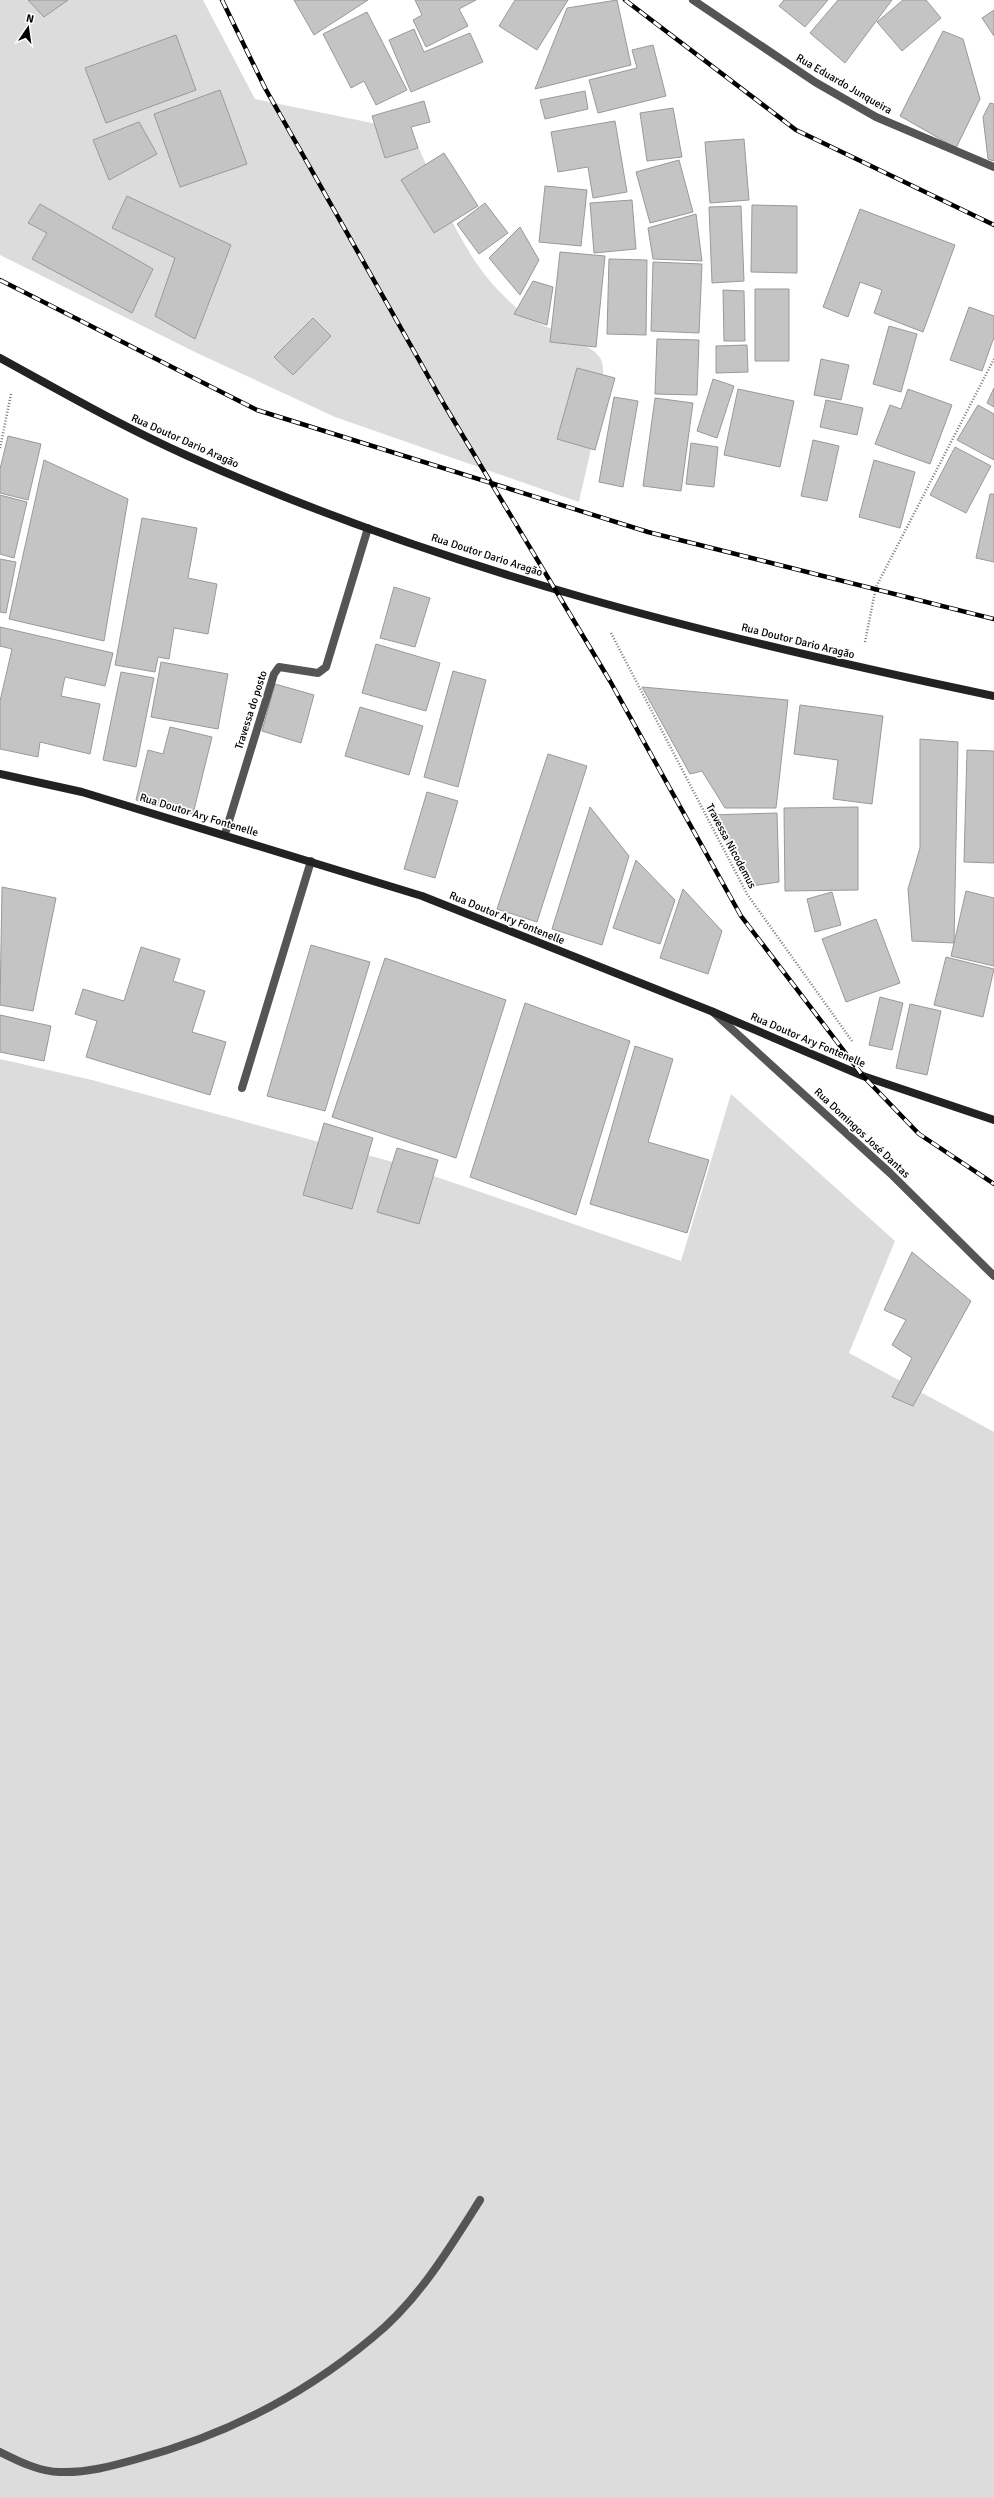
<svg xmlns="http://www.w3.org/2000/svg" width="994" height="2498" viewBox="0 0 994 2498" font-family="Signika,sans-serif">
<style>
.green{fill:#dcdcdc}
.building{fill:#c4c4c4;stroke:#999}
.lines{fill:none;stroke-linecap:round;stroke-linejoin:round}
.path{stroke:#777;stroke-width:2.5;stroke-dasharray:1 2;stroke-linecap:butt}
.service{stroke:#555;stroke-width:8}
.minor{stroke:#555;stroke-width:8}
.tertiary{stroke:#555;stroke-width:8}
.secondary{stroke:#222;stroke-width:8}
.rail-casing{stroke:#000;stroke-width:4.5}
.rail{stroke:#fff;stroke-width:3;stroke-dasharray:9;stroke-linecap:butt}
.labels{text-anchor:middle;dominant-baseline:central;stroke-width:3.5;stroke-linejoin:round;paint-order:stroke}
.street-label{font-size:11px;fill:#000;stroke:#fff}
</style>
<rect width="100%" height="100%" fill="#fff"/>
<path class="green" d="M0,0H203L255,99L411,131C438,188 460,256 508,300C515,307 523,314 531,319C547,329 598,345 602,362C608,385 585,474 579,502L335,417L197,353L0,255Z
M0,1059L92,1080L393,1162L681,1261L731,1094L895,1241L849,1353L994,1432V2498H0Z"/>
<path class="building" d="M28,0H68L44,17Z
M294,0H368L314,35Z
M415,0H476L459,9L468,26L426,47L413,20L422,15Z
M515,0H568L537,50L499,26Z
M617,0L631,65L535,89L567,8Z
M784,0H828L805,27L779,6Z
M838,0H892L845,63L810,33Z
M903,0H926L941,18L902,51L877,22Z
M994,10V36L982,18Z
M367,12L407,90L376,105L364,81L351,88L323,34Z
M414,29L424,52L470,33L483,62L411,92L389,40Z
M943,31L963,39L980,99L956,148L900,116Z
M176,35L196,90L106,123L85,68Z
M653,45L666,96L598,113L589,80L637,68L632,50Z
M220,90L247,164L180,187L154,114Z
M585,91L588,109L545,119L540,100Z
M424,101L430,122L411,127L418,148L385,158L372,116Z
M990,103L994,104V161L988,159L983,117Z
M673,108L682,157L647,161L640,113Z
M615,121L627,192L593,198L588,167L558,172L551,132Z
M139,122L157,154L109,180L93,140Z
M744,139L749,200L710,203L705,142Z
M444,153L478,206L434,233L401,180Z
M679,160L693,212L650,223L636,172Z
M545,186L587,190L581,246L539,242Z
M127,196L231,245L195,339L155,316L175,258L112,228Z
M632,200L636,249L594,253L590,203Z
M485,203L508,233L479,254L457,224Z
M40,204L153,269L132,313L32,259L47,233L28,223Z
M752,205L797,206V273L751,272Z
M741,206L744,281L712,283L709,207Z
M860,209L955,245L923,332L874,313L882,290L860,282L848,317L823,307Z
M696,214L702,261L653,259L648,228Z
M520,227L539,260L520,295L489,258Z
M560,252L605,256L596,347L550,342Z
M609,259L647,260L646,335L607,334Z
M653,262L702,264L699,333L651,331Z
M533,281L553,287L547,325L514,314Z
M755,289H789V361H755Z
M723,290L744,291L745,341H724Z
M969,307L994,316V337L982,371L950,360Z
M313,318L331,336L293,375L274,357Z
M889,326L917,334L901,392L873,384Z
M657,339L699,340L697,395L655,394Z
M747,345L748,372L716,373V346Z
M821,359L849,365L841,400L814,395Z
M577,368L615,378L595,450L557,439Z
M713,379L734,386L717,438L697,431Z
M994,388V407L987,403Z
M738,389L794,401L780,467L724,455Z
M908,389L952,405L930,464L875,444L890,405L901,409Z
M614,397L638,401L623,487L599,482Z
M655,398L693,403L681,491L643,486Z
M826,400L863,408L857,435L820,427Z
M978,405L994,414V460L957,440Z
M8,436L41,444L28,500L0,493V469Z
M813,440L839,446L827,501L801,496Z
M691,443L718,447L714,487L686,484Z
M955,447L991,466L966,513L930,495Z
M44,460L128,499L104,641L9,619Z
M874,460L915,472L900,528L859,517Z
M990,494H994V562L976,558Z
M0,495L27,502L14,558L0,554Z
M142,518L197,528L188,578L217,584L208,634L174,628L169,659L158,657L155,672L115,665Z
M0,559L16,562L6,613L0,612Z
M394,587L430,598L415,647L380,638Z
M0,627L113,653L105,686L65,677L61,696L100,704L90,754L40,742L38,757L0,749V701L12,649L0,646Z
M376,644L440,663L426,711L362,693Z
M161,662L228,674L218,729L151,717Z
M453,671L486,680L458,787L424,777Z
M121,672L154,678L136,767L103,760Z
M275,684L314,695L301,743L262,731Z
M642,687L788,700L776,808H725L702,771L690,774Z
M800,705L883,716L872,804L833,799L838,760L794,754Z
M360,707L423,726L409,775L345,756Z
M170,727L212,737L193,814L136,800L148,750L163,754Z
M920,739L958,742L954,943L912,941L908,889L920,848Z
M967,750L994,751V863L964,862Z
M548,754L587,766L537,922L497,909Z
M427,792L458,801L435,878L404,869Z
M590,807L629,856L602,945L552,929Z
M858,807V890L785,891L784,808Z
M777,813L779,882L751,886L710,815Z
M636,860L675,900L660,944L613,928Z
M2,887L56,898L33,1011L0,1005Z
M683,889L722,931L708,974L660,958Z
M966,891L994,898V966L951,956Z
M832,892L841,925L815,932L807,899Z
M876,919L900,983L846,1002L822,939Z
M311,945L370,962L325,1111L267,1096Z
M141,947L180,959L173,981L205,991L192,1032L226,1042L210,1095L86,1057L97,1021L75,1014L83,989L124,1001Z
M946,957L994,969L983,1017L934,1005Z
M385,958L506,1000L456,1158L332,1117Z
M880,997L903,1003L892,1050L869,1045Z
M525,1003L630,1041L576,1215L470,1177Z
M910,1004L941,1011L927,1075L896,1068Z
M0,1015L51,1026L44,1061L0,1052Z
M635,1046L673,1059L648,1142L709,1160L687,1233L590,1204Z
M324,1123L373,1138L352,1209L303,1195Z
M397,1148L438,1160L419,1224L377,1212Z
M912,1252L971,1301L913,1406L892,1397L912,1358L892,1345L906,1320L884,1310Z"/>
<g class="lines">
<path class="path" d="M0,448L11,394
M611,633L747,894L852,1041
M865,642L876,587L994,359"/>
<path class="service" d="M225,834L274,674L279,667L318,673L326,667L368,528
M242,1088L311,861"/>
<path class="minor" d="M693,0L815,82L876,117L994,167
M0,2452C18,2461 40,2472 60,2472C87,2473 112,2466 137,2459C223,2436 304,2395 372,2338C418,2301 449,2249 480,2200"/>
<path class="tertiary" d="M713,1012L890,1173L994,1276"/>
<path class="secondary" d="M0,358C62,392 123,427 188,456C444,571 720,639 994,696
M0,774L82,792L422,896L711,1011L863,1076L994,1120"/>
<defs>
<path id="rail" d="M222,0L265,88L445,406L610,681L741,916L863,1076L919,1134L994,1184
M625,0L796,130L994,225
M0,280L257,410L648,532L994,619"/>
</defs>
<use href="#rail" class="rail-casing"/>
<use href="#rail" class="rail"/>
</g>
<g class="labels">
<g class="street-label">
<text transform="translate(844 84) rotate(30)">Rua Eduardo Junqueira</text>
<text transform="translate(185 441) rotate(24)">Rua Doutor Dario Aragão</text>
<text transform="translate(487 555) rotate(18)">Rua Doutor Dario Aragão</text>
<text transform="translate(798 641) rotate(14)">Rua Doutor Dario Aragão</text>
<text transform="translate(251 710) rotate(-72)">Travessa do posto</text>
<text transform="translate(199 815) rotate(17)">Rua Doutor Ary Fontenelle</text>
<text transform="translate(731 846) rotate(62)">Travessa Nicodemus</text>
<text transform="translate(507 918) rotate(22)">Rua Doutor Ary Fontenelle</text>
<text transform="translate(808 1040) rotate(23)">Rua Doutor Ary Fontenelle</text>
<text transform="translate(862 1133) rotate(43)">Rua Domingos José Dantas</text>
</g>
</g>
<g transform="translate(28 28) rotate(13)" stroke="#ffffff" stroke-width="3" paint-order="stroke">
<path d="M0-3L7 15L0 10L-7 15Z" fill="#000000"/>
<text y="-6" font-size="11" font-weight="bold" text-anchor="middle" fill="#000000">N</text>
</g>
</svg>
